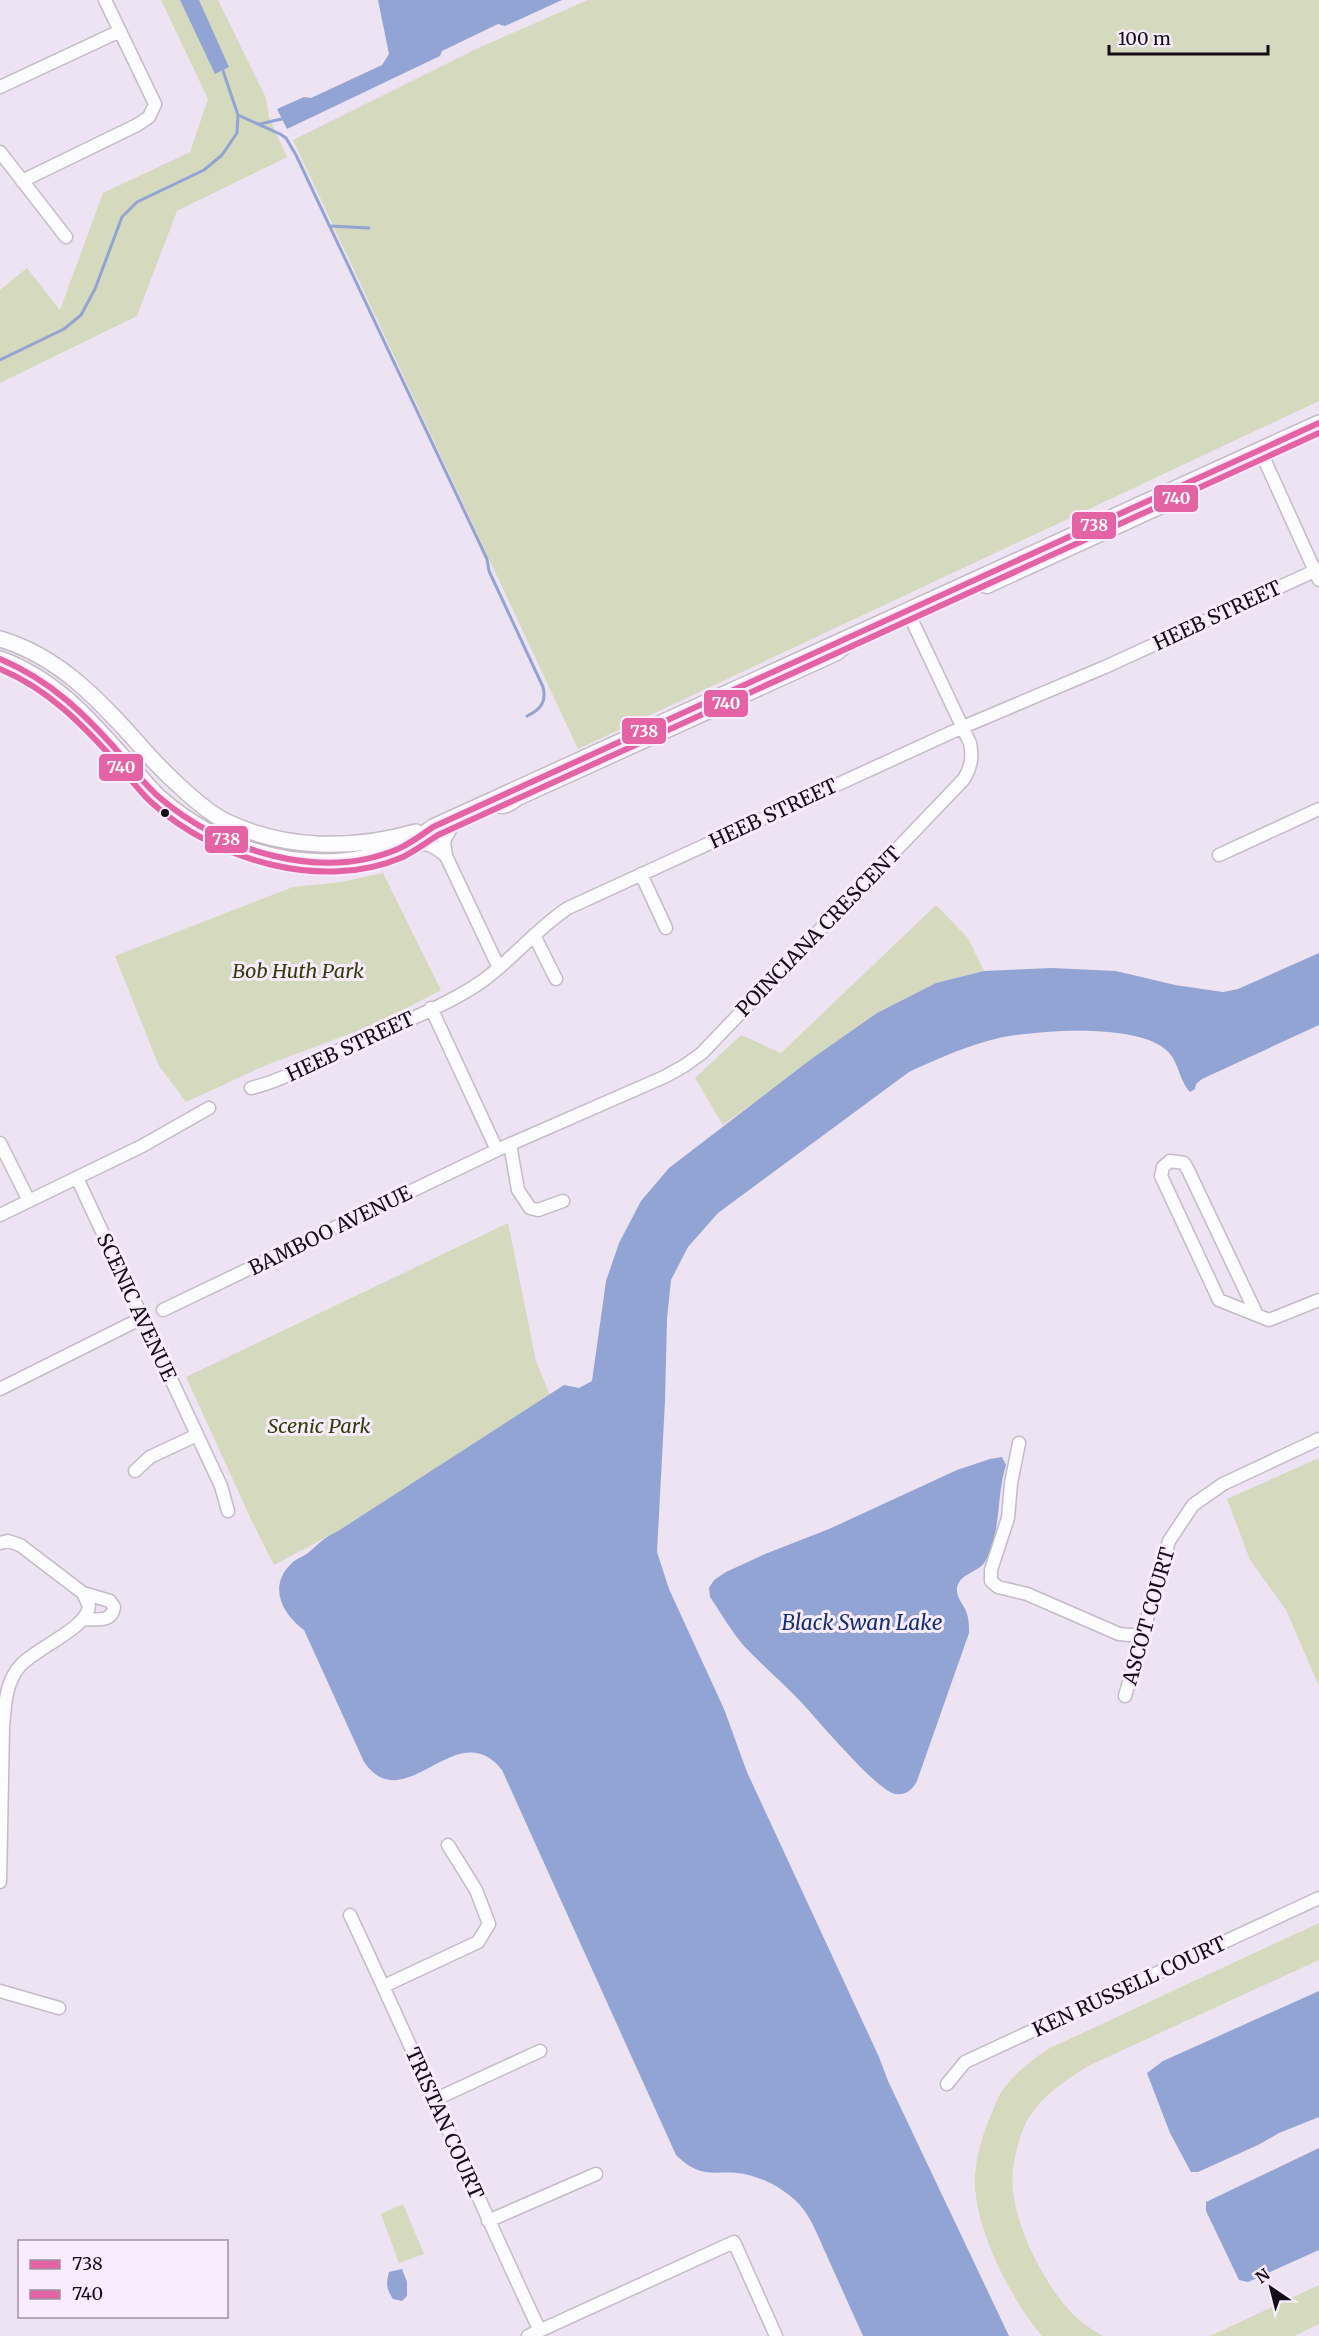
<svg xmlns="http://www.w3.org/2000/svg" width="1319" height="2336" viewBox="0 0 1319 2336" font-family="Merriweather,serif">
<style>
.green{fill:#d5dabe}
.water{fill:#92a4d4}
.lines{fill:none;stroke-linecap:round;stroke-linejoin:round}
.stream{stroke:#92a4d4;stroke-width:3}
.minor-casing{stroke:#c4bbc8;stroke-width:15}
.major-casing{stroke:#c4bbc8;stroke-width:18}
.minor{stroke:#fcfbfd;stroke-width:12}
.major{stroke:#fcfbfd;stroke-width:15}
.bus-1-casing{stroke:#faecff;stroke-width:10}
.bus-2-casing{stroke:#faecff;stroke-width:10}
.bus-1{stroke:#e463a4;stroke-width:6}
.bus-2{stroke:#e463a4;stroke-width:6}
.bus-dot{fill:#140d17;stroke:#faecff;stroke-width:2}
.labels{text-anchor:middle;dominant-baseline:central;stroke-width:6;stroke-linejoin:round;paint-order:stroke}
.street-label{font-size:20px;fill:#140d17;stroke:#faecff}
.park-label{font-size:20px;font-style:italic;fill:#323e05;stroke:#faecff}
.water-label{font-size:21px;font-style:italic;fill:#0f2f77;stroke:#faecff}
.line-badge{stroke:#faecff;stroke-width:2}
.badge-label{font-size:16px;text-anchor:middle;font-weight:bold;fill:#fff}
</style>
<rect width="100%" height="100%" fill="#eee3f3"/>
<path class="green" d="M161,0H218L266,98L269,117L287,157L177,211L137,316L0,383V290L27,268L60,310L103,193L190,152L208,99Z
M588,0H1319V401L578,749L293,140L478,48Z
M383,873L441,990L378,1023L264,1066L186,1102L159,1066L115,956L293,887L341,882Z
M936,905L968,938L984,971L936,983L877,1013L723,1125L695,1078L741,1035L781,1053Z
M508,1223L536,1361L550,1395L338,1531L274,1565L251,1519L186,1377Z
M1319,1458V1686L1286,1610L1250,1560L1227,1499Z
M1319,1923V1960L1088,2066C1065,2081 1041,2096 1027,2121C1020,2134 1015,2154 1013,2169C1007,2212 1041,2280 1070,2311C1079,2321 1091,2329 1103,2336H1042C1010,2298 972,2225 975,2174C977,2154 982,2136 990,2117C994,2108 998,2096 1004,2088C1016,2072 1032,2060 1048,2049Z
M403,2204L424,2254L399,2263L381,2214Z
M1319,2285V2324L1294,2336H1210Z"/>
<path class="water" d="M180,0H199L229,67L215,74Z
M378,0H562L505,26L498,24L442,51L440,56L287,129L277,109L304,97L311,98L382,65L389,54Z
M1319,953V1025L1202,1079L1196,1084L1195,1089L1190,1092C1178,1079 1179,1060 1165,1049C1134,1023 1038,1030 999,1038C968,1045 937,1059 909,1072L718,1213L688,1247L671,1280L667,1319L665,1401L657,1552L669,1589L724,1709L747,1772L879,2057L888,2081L1009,2336H863C851,2309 839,2283 827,2256C819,2239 812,2218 799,2204C786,2191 770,2181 752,2176C720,2166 705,2184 676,2155L502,1770C457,1712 405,1821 364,1762L304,1630C281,1613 268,1585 292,1563C297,1558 303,1557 308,1553C321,1542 322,1539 338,1531L564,1385L579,1388L592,1381L606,1281L619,1243L641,1201L669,1168L810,1060L877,1013L936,983L984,971L1052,968L1116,971L1175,985L1223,992L1238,989Z
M1002,1457L1006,1465C996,1496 1002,1529 986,1560C980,1573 960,1572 957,1588C956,1599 965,1605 967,1614C969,1620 969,1626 969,1633L917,1781C913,1789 906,1796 895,1794C876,1790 817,1719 800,1701C782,1682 762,1665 744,1646C731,1631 721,1613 710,1597L709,1588L714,1580L726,1572L765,1554L829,1529L957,1470L990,1459Z
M1319,1991V2117L1279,2133L1258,2145L1198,2172H1191L1170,2133L1147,2073L1163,2061Z
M1319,2148V2250L1248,2282L1239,2280L1206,2211V2202Z
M402,2269L407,2282V2296L402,2301L393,2299C386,2288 386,2284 389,2272Z"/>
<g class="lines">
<path class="stream" d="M238,115L280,134L286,138L296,155L487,559L489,571L543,687C547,702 540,710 527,716
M260,124L286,118
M330,226L369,228
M0,360L64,329L81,315L95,289L122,217L137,202L204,170L222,155L237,133L238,115L222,68"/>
<defs>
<path id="minor" d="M0,87L120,31
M0,152L66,237
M22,181L137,125L149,117L155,104L105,0
M1260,450L1319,580
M974,580L978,585L987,587L1186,496L1191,489L1193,481
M494,799L497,806C506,809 511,804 518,799L837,654L847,646L846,638
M457,817L444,841L446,856L499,968
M406,846C425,842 431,843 446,856
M1219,855L1319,809
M641,874L666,928
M534,935L556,979
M431,1008L497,1150
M251,1088C285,1080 312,1062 344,1048C387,1028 442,1009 481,982C512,960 536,929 568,908L963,727L1105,667L1319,569
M0,1143L29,1201
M510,1144L518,1190L530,1208L538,1210L563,1201
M77,1178L221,1486L228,1511
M0,1215L142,1146L209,1108
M163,1310L497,1150L664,1077L684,1066L702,1053L964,779C971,767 973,757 970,743L907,610
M1257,1315L1188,1170L1184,1163L1170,1161L1163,1167L1161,1176L1219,1300L1269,1320L1319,1300
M0,1389L142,1318
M1019,1443L1011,1483L1008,1518L991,1570V1581L998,1587L1027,1594L1119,1634L1142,1636
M135,1471L150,1457L197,1435
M0,1543L8,1541L20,1545L83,1593L89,1606C87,1629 35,1648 20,1666C5,1683 5,1706 3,1728
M83,1593L110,1601L114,1607C112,1623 96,1619 84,1619
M1125,1696L1169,1541L1193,1505L1223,1484L1319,1439
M0,1728H3L0,1882
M350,1915C415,2053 475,2193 540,2331
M384,1986L478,1942L489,1924L476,1890L448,1845
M0,1991L59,2008
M947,2084L965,2062L1319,1898
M436,2099L540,2051
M488,2221L596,2174
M528,2336L734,2242L776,2336"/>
<path id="major" d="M0,639C65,658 108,710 152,759C169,777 203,810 225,821C285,850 353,850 416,832
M0,659C56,679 91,721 129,764C139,775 149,788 160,798C215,846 290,872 363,858C376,855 390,853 402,847C413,842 423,834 433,827L1319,423"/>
</defs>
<use href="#minor" class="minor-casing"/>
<use href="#major" class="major-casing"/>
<use href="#minor" class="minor"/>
<use href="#major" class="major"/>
<defs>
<path id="bus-1" d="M0,659C50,680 85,714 120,754C133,769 145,785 160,798C222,851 320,882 398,849C411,843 422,835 433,827L1319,423"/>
<path id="bus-2" d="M0,669C48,689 82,724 116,762C128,776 139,791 152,803C215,860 322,892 403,857C415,851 426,843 438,835L1319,433"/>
</defs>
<use href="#bus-1" class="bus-1-casing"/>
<use href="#bus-2" class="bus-2-casing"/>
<use href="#bus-1" class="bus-1"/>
<use href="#bus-2" class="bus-2"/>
</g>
<circle class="bus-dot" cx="165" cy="813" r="5"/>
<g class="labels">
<g class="street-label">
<text transform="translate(1217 615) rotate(-25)">HEEB STREET</text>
<text transform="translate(773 813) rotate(-25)">HEEB STREET</text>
<text transform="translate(818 931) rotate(-46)">POINCIANA CRESCENT</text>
<text transform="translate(350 1046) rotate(-25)">HEEB STREET</text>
<text transform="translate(330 1230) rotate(-26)">BAMBOO AVENUE</text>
<text transform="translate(137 1307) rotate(65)">SCENIC AVENUE</text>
<text transform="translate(1148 1616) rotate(-74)">ASCOT COURT</text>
<text transform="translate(1129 1986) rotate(-25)">KEN RUSSELL COURT</text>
<text transform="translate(445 2123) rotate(66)">TRISTAN COURT</text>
</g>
<g class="park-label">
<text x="298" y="970">Bob Huth Park</text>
<text x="319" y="1425">Scenic Park</text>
</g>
<g class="water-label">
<text x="862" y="1622">Black Swan Lake</text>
</g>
</g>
<g class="line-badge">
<rect x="1153" y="484" width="46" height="29" rx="6" fill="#e463a4"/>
<rect x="1071" y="511" width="46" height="29" rx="6" fill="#e463a4"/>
<rect x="703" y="689" width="46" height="29" rx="6" fill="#e463a4"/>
<rect x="621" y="717" width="46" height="28" rx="6" fill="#e463a4"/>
<rect x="98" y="753" width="46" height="29" rx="6" fill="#e463a4"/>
<rect x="204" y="825" width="45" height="29" rx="6" fill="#e463a4"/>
</g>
<g class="badge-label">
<text x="1176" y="504">740</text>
<text x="1094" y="531">738</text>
<text x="726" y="709">740</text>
<text x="644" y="737">738</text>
<text x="121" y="773">740</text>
<text x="226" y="845">738</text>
</g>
<rect x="18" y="2240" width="210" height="78" fill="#faecff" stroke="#9e93a2" stroke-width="1.5"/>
<rect x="30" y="2260" width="30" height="9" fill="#e463a4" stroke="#9e93a2" stroke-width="1.5"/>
<text x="72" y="2270" font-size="18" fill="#140d17">738</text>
<rect x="30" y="2290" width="30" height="9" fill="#e463a4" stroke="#9e93a2" stroke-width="1.5"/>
<text x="72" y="2300" font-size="18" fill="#140d17">740</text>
<g transform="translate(1271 2288) rotate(325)" stroke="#faecff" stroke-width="4.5" paint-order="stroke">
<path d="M0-4.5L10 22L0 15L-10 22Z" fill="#140d17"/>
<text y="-9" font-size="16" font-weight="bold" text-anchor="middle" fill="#140d17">N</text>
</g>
<path d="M1109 45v9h159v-9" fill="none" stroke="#140d17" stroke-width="3"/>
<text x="1118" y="45" font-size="18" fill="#140d17" stroke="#faecff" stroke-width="4.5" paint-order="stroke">100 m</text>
</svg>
